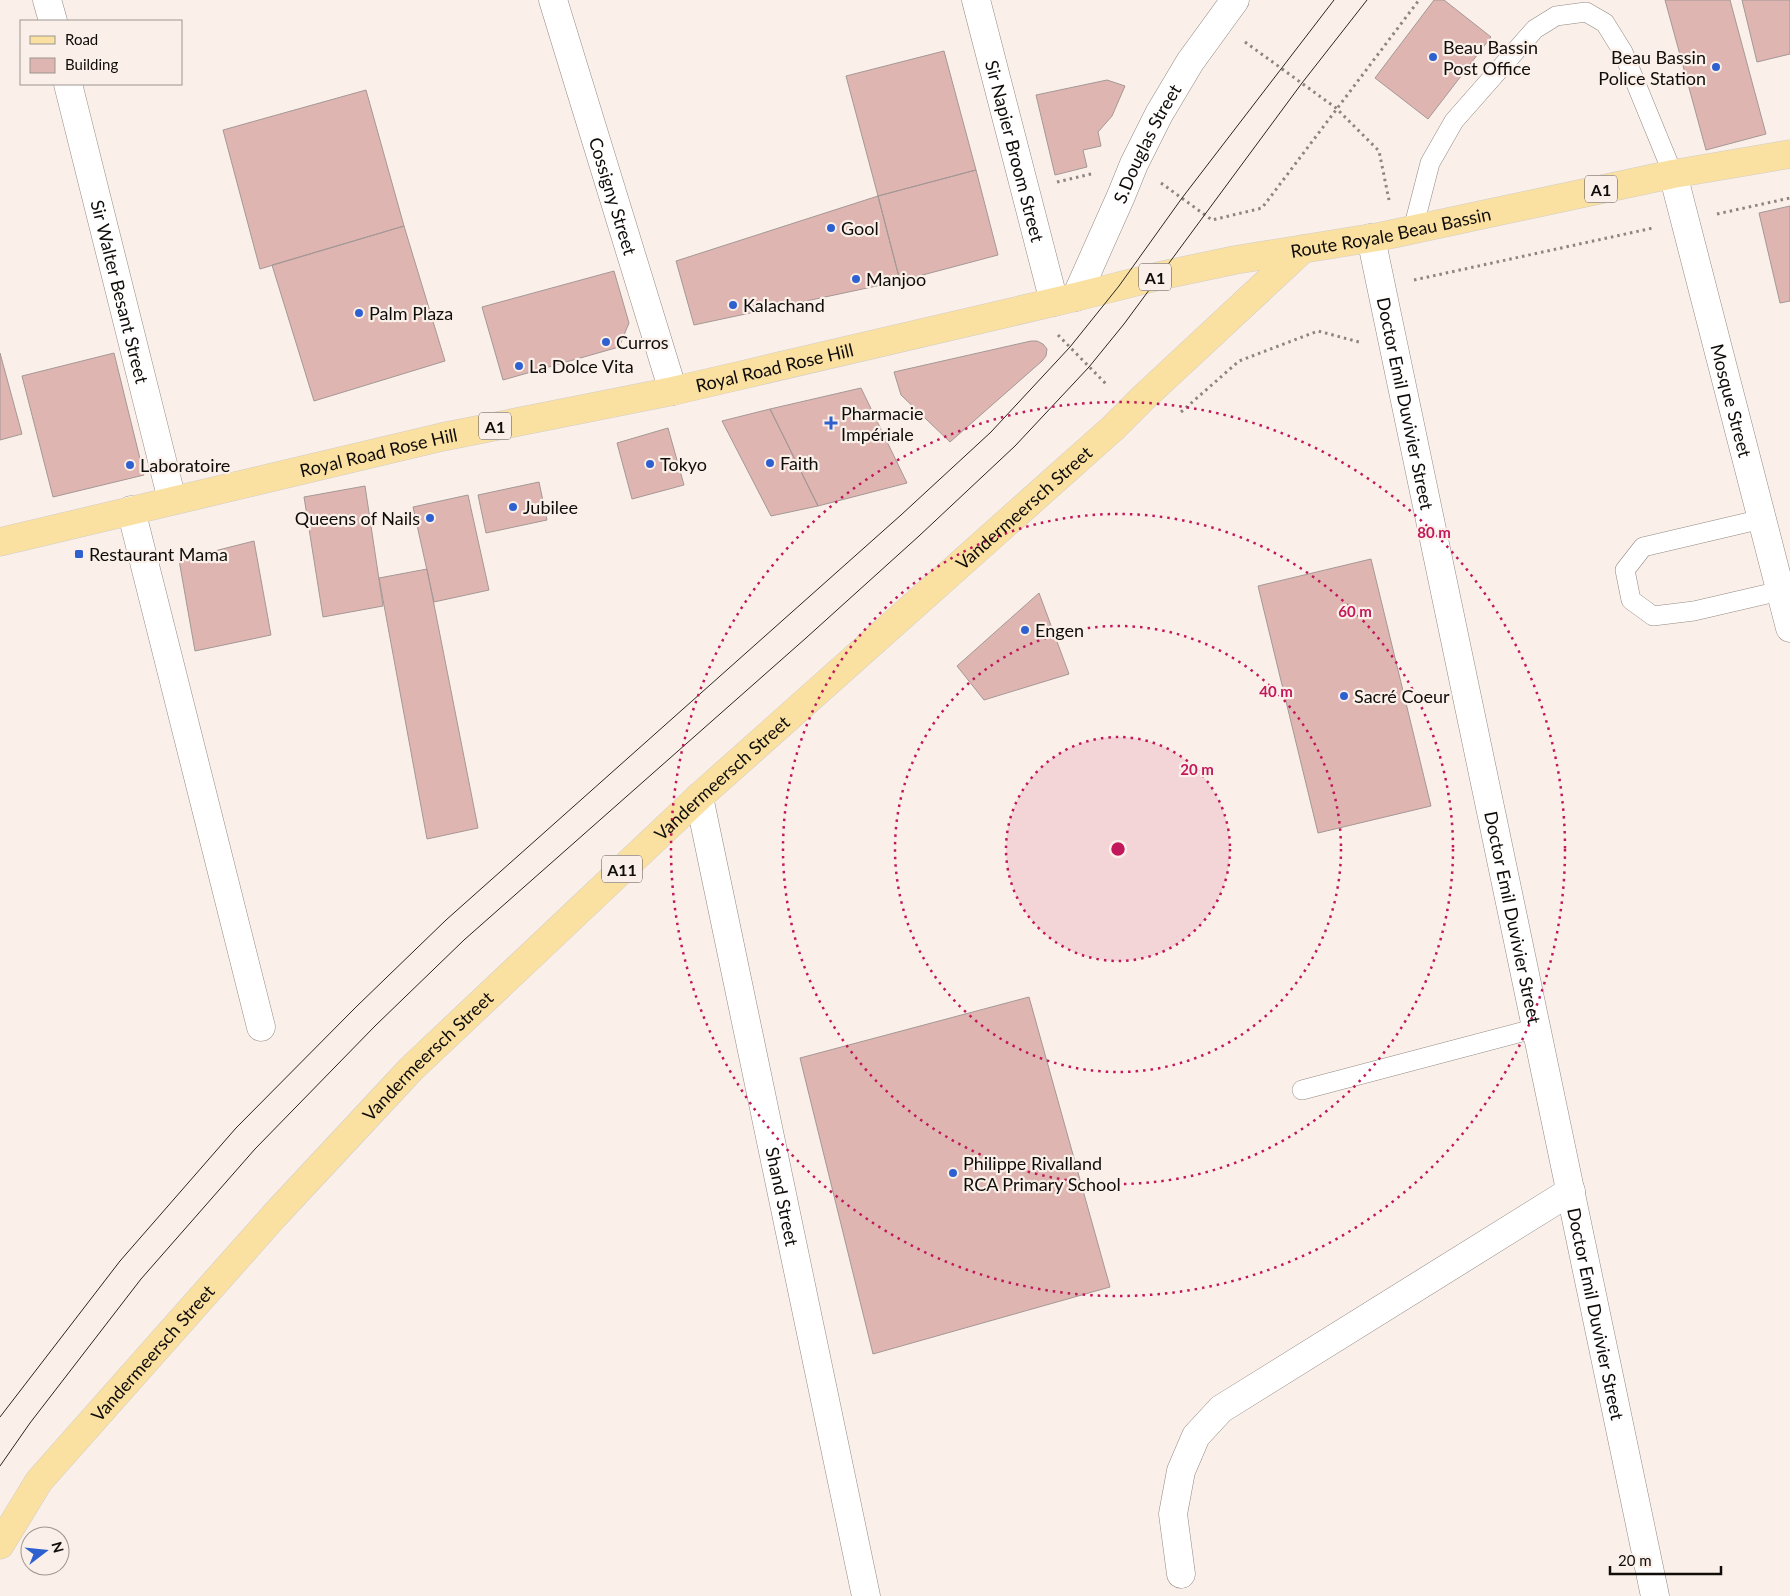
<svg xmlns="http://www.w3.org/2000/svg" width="1790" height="1596" viewBox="0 0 1790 1596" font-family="Lato,sans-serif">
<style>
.building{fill:#deb5b0;stroke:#a49896}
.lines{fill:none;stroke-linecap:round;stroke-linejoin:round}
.lane-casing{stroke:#928983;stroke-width:20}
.street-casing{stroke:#928983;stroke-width:29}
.primary-casing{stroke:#cfcece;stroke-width:29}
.path{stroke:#8c8580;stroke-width:3;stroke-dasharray:2.5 4;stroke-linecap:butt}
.lane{stroke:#fff;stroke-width:19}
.street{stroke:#fff;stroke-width:28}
.primary{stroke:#fae0a1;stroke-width:28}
.tram{stroke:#292522;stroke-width:1}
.ring{fill:none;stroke:#c2185b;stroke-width:2.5;stroke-dasharray:2.5 5}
.poi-dot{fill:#2e61cf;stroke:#fbf0e9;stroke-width:2}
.labels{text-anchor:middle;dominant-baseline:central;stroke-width:4.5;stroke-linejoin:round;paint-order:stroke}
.shield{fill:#fbf0e9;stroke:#56504d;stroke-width:1}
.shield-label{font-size:16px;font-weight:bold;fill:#0f0c0a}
.poi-label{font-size:18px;fill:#0f0c0a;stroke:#fbf0e9;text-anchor:start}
.street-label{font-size:18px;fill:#0f0c0a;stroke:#fbf0e9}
.centre{fill:#c2185b;stroke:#fbf0e9;stroke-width:2.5}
.ring-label{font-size:15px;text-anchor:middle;font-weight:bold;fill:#c2185b;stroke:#fbf0e9;stroke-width:4.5;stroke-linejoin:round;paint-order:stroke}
</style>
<rect width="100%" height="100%" fill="#fbf0e9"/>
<path class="building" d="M1434,0H1444L1491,37L1428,119L1375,78Z
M1665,0H1730L1766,134L1706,150Z
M1742,0H1790V54L1757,62Z
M944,51L976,170L878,196L846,76Z
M1107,80L1125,86L1112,116L1098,132L1101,146L1083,150L1087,167L1055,175L1036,95Z
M366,90L404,226L260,269L223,130Z
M976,170L998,255L900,281L878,196Z
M878,196L900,281L694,325L676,261Z
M1790,206V301L1780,303L1759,213Z
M404,226L445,361L314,401L272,265Z
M614,271L629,323L619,347L503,380L482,307Z
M1031,341H1037L1043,344L1047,349L1046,356L1042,361L950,442L901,395L894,372Z
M0,353L22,434L0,440Z
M114,353L144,475L53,497L22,376Z
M861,388L907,483L818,506L770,409Z
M770,409L818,506L771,516L722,421Z
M668,428L684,485L632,499L617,443Z
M539,482L547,520L486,533L478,495Z
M365,486L383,606L323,617L304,497Z
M468,495L489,590L434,602L413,507Z
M254,541L271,635L195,651L179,560Z
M1371,559L1431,806L1318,833L1258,586Z
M427,569L478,828L427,839L379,578Z
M1039,593L1069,674L984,700L957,666Z
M1029,997L1110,1287L873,1354L800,1058Z"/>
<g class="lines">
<defs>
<path id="lane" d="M1413,229L1430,163L1454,121L1535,29L1556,16L1586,12L1605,23L1623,52L1673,174
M1762,519L1643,547L1625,570L1631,600L1653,616L1694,611L1780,591
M1302,1090L1537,1028"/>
<g id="street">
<path d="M47,0L53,21"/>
<path id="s1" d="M553,0L673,391"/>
<path id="s2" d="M976,0L1054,302"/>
<path id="s3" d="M68,84L172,500"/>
<path id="s4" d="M1673,174L1790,628"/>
<path id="s5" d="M1371,238L1655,1596"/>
<path id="s6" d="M1076,297L1121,196L1134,164L1159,114L1190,62L1235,0"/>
<path d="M131,510L261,1027"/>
<path id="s7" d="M699,797L866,1596"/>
<path d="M1181,1574L1173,1514L1181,1471L1196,1436L1221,1409L1571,1191"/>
</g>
<g id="primary">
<path id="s8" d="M0,542L442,437L673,391L1076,297L1159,276L1235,260L1383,236L1673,174L1790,154"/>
<path id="s9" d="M0,1545L39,1481L274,1216L411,1069L699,797L1113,428L1144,397L1303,249"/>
</g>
</defs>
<use href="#lane" class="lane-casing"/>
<use href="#street" class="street-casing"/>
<use href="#primary" class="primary-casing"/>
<path class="path" d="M1245,42L1336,108L1379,151L1389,200
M1057,182L1095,173
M1161,183L1212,220L1262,208L1419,0
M1717,214L1790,198
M1414,280L1653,228
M1058,335L1108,386
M1181,412L1239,361L1318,331L1359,342"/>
<use href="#lane" class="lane"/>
<use href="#street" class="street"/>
<use href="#primary" class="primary"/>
<path class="tram" d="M0,1417L120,1261L236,1128L356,1007L446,920L901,515L991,432L1070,347L1119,286L1182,198L1334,0
M0,1466L30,1423L141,1279L255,1149L375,1026L464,940L806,638L919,536L1015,446L1089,367L1124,324L1302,83L1367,0"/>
</g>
<circle cx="1118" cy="849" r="112" fill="#c2185b" fill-opacity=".12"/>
<g class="ring">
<circle cx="1118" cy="849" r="112"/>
<circle cx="1118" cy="849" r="223"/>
<circle cx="1118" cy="849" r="335"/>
<circle cx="1118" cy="849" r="447"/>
</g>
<g class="poi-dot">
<circle cx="1433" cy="57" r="5"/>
<circle cx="1716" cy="67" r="5"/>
<circle cx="831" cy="228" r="5"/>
<circle cx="856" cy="279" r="5"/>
<circle cx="733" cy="305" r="5"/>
<circle cx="359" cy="313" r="5"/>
<circle cx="606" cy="342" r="5"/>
<circle cx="519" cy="366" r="5"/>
<path d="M828.5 415.5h5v5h5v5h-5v5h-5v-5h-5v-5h5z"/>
<circle cx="770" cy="463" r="5"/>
<circle cx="650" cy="464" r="5"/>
<circle cx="130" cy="465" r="5"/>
<circle cx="513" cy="507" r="5"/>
<circle cx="430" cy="518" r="5"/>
<rect x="74" y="549" width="10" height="10" rx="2.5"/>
<circle cx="1025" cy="630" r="5"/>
<circle cx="1344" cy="696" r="5"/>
<circle cx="953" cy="1173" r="5"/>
</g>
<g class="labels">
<g class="shield">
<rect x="1585" y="175.5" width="32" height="27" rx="4"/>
<rect x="1139" y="263.5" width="32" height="27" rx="4"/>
<rect x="479" y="412.5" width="32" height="27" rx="4"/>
<rect x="602" y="855.5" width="40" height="27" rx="4"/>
</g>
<g class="shield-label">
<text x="1601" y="189">A1</text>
<text x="1155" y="277">A1</text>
<text x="495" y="426">A1</text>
<text x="622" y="869">A11</text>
</g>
<g class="poi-label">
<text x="1443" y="47">Beau Bassin<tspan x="1443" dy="21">Post Office</tspan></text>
<text x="1706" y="57" text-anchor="end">Beau Bassin<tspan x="1706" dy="21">Police Station</tspan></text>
<text x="841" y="228">Gool</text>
<text x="866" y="279">Manjoo</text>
<text x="743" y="305">Kalachand</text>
<text x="369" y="313">Palm Plaza</text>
<text x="616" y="342">Curros</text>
<text x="529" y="366">La Dolce Vita</text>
<text x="841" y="413">Pharmacie<tspan x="841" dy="21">Impériale</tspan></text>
<text x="780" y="463">Faith</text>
<text x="660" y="464">Tokyo</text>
<text x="140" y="465">Laboratoire</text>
<text x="523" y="507">Jubilee</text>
<text x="420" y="518" text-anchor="end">Queens of Nails</text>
<text x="89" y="554">Restaurant Mama</text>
<text x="1035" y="630">Engen</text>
<text x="1354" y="696">Sacré Coeur</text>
<text x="963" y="1163">Philippe Rivalland<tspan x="963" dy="21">RCA Primary School</tspan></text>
</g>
<g class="street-label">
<text stroke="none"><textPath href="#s6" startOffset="169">S.Douglas Street</textPath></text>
<text stroke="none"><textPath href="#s2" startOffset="156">Sir Napier Broom Street</textPath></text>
<text stroke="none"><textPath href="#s1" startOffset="205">Cossigny Street</textPath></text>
<text stroke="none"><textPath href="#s8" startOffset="1425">Route Royale Beau Bassin</textPath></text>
<text stroke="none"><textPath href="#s3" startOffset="214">Sir Walter Besant Street</textPath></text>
<text stroke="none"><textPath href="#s8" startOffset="794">Royal Road Rose Hill</textPath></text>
<text stroke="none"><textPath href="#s4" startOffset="234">Mosque Street</textPath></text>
<text stroke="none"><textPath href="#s5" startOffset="169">Doctor Emil Duvivier Street</textPath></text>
<text stroke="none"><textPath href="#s8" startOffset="389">Royal Road Rose Hill</textPath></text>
<text stroke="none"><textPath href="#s9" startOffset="1461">Vandermeersch Street</textPath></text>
<text stroke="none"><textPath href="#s9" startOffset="1056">Vandermeersch Street</textPath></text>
<text stroke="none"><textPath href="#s5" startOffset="694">Doctor Emil Duvivier Street</textPath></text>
<text stroke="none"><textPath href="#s9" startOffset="651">Vandermeersch Street</textPath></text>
<text stroke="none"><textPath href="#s7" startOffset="408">Shand Street</textPath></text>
<text stroke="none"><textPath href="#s5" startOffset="1099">Doctor Emil Duvivier Street</textPath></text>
<text stroke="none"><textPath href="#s9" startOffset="246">Vandermeersch Street</textPath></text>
</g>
</g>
<circle cx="1118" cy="849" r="8" class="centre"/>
<g class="ring-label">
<text x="1434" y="538">80 m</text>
<text x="1355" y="617">60 m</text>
<text x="1276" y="697">40 m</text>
<text x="1197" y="775">20 m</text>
</g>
<rect x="20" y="20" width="162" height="65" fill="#fbf0e9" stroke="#9d9590"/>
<rect x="30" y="36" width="25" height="8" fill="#fae0a1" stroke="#9d9590"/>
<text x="65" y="45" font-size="15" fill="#0f0c0a">Road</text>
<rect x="30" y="58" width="25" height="15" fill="#deb5b0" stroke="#9d9590"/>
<text x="65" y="70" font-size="15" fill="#0f0c0a">Building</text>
<g transform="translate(45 1551) rotate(74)"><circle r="24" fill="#fbf0e9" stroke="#9d9590"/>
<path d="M0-4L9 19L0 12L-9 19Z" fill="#2e61cf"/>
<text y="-8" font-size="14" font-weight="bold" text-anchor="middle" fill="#0f0c0a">N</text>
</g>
<path d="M1610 1566v8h111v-8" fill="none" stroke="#0f0c0a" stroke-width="2.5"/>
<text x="1618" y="1566" font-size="15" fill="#0f0c0a" stroke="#fbf0e9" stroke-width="4" paint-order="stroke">20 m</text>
</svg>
